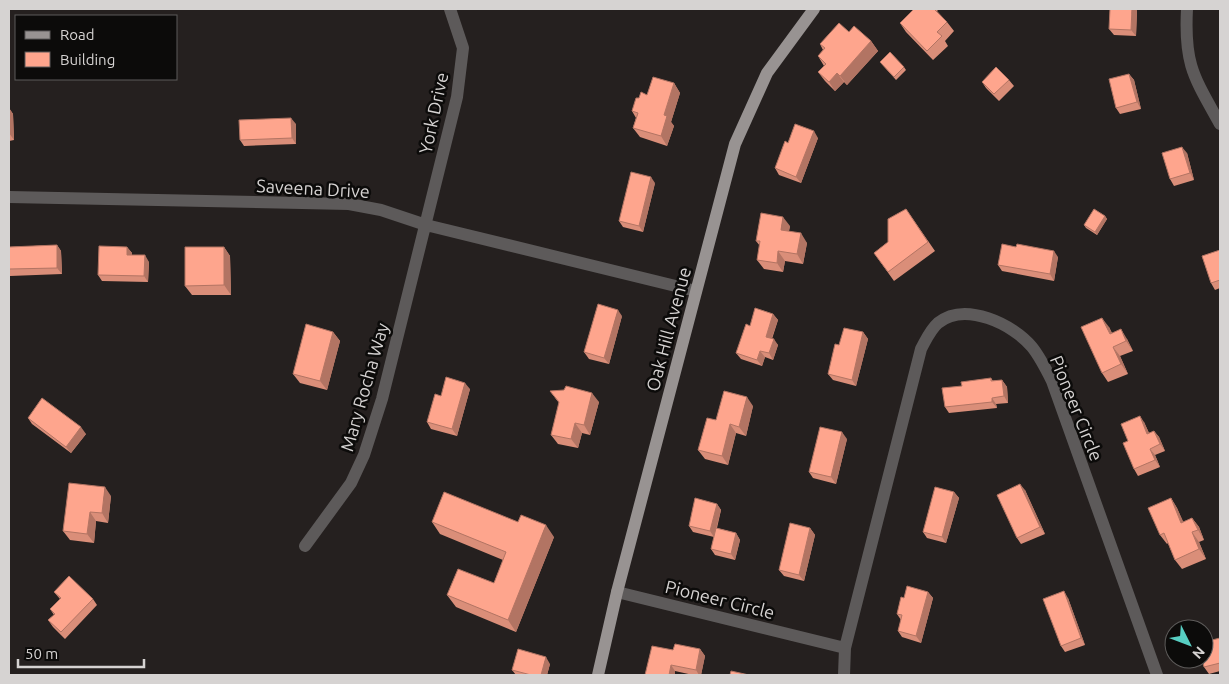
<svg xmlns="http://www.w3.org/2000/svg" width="1229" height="684" viewBox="0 0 1229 684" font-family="Ubuntu,sans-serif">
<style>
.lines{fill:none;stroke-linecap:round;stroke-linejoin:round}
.minor{stroke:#5d5a5a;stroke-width:12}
.major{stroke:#989392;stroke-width:12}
.wall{fill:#da8e79}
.shaded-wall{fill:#b27463}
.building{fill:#fea58d;stroke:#b27463}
.labels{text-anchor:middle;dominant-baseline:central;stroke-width:5;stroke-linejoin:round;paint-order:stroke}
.street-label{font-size:18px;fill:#d6d3d2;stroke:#0c0b0a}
</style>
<rect width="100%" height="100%" fill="#25201f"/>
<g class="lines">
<path class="minor" d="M1187,9C1184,65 1194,77 1220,124
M9,197L349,204L381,210L426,225L696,291
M305,546L351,483L364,455L382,399L457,97L463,48L450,9
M617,592L845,648
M844,675L845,648L921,349C926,340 930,330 938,323C965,301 1013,324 1032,347C1040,357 1046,369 1052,381L1157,675"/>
<path class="major" d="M598,675L617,592L735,144L767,73L814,9"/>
</g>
<path class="wall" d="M914,9H939L937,11L947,22L954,31L945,41L948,46L933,60L906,32L900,23Z
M1137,10L1136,36L1114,35L1109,29Z
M849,32L871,41L878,51L847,85L844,82L835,91L825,81L818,72L824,66L818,56L823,50L820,44Z
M880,62L904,67L906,70L896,80Z
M1129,74L1134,80L1141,109L1120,114L1116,108Z
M1009,80L1014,86L999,101L986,88L982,82Z
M674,83L680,93L671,122L674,126L667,146L640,137L633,128L636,118L632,111L639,98Z
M9,108L13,114L14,140L9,141Z
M296,124V144L244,146L240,140Z
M818,138L801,183L779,175L775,168L788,143Z
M1187,153L1194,180L1174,186L1170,179Z
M655,183L643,232L623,227L619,221Z
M906,209L935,251L894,281L874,253L888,242Z
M1105,216L1107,219L1097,235L1086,228L1084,225Z
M790,226L789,231L807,243L803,264L785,261L783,272L764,269L757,260L760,246L756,241Z
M57,245L61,251L62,274L10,276L9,274V247Z
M127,247L132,253V255L149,262L148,282L102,281L98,275Z
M224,247L230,256L231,295H192L185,286Z
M1220,250V288L1215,290L1211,283Z
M1058,257L1054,281L1002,271L998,265Z
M773,314L778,320L772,339L778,345L773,360L765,357L762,366L741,359L736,353L750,326Z
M622,316L609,364L589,359L584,352Z
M1109,327L1112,333L1127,339L1133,351L1120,356L1128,374L1108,382L1102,373Z
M333,332L340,341L327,390L300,383L293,374Z
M863,332L868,339L856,386L833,380L828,374L839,345Z
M991,378L993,381L1002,380L1007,387L1008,403L996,404L997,408L949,413L945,407L962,386Z
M470,389L457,436L431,429L427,422L441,396Z
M550,391L599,402L590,435L582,433L578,448L558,444L551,435L559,403Z
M753,406L746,436L736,433L728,465L705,459L698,450L716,420Z
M28,418L86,434L71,453L32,424Z
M1144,422L1149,433L1154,431L1159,437L1165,451L1155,455L1160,467L1138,476L1134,469L1128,441Z
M847,439L836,484L813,478L809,472Z
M1025,490L1045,534L1021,544L1017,538Z
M954,492L959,498L946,543L927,538L923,532Z
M111,496L108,523L96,521L94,543L70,540L63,531Z
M1171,498L1177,508L1183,522L1192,518L1199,527L1204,540L1199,542L1206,559L1182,569L1175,560L1168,543L1167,544L1160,535Z
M717,504L721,510L717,528L736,533L740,540L735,560L715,555L711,549L714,537L693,532L689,526Z
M432,522L554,537L516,632L456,607L447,595L494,583L503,560L440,534Z
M810,528L815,535L804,581L784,576L779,570Z
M54,592L93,599L97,605L65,639L53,627L48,620L54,615L50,609L60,599Z
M928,592L933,598L921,643L902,637L898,631L901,620L897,614L904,598Z
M1068,598L1085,645L1065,652L1061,646Z
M1220,638V671L1209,674L1204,667Z
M700,649L705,656L701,675H693L675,671V675H646L673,650Z
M550,664L547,675H516L512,670Z"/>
<path class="shaded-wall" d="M1132,9H1136L1137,10L1136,36L1131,30Z
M871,41L878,51L847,85L840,76Z
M837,73L844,82L835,91L829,82Z
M1129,74L1134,80L1141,109L1137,102Z
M674,83L680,93L671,122L674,126L667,146L661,136L664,115Z
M9,108L13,114L14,140L9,133Z
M291,118L296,124V144L292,138Z
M814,131L818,138L801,183L796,177Z
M1182,147L1187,153L1194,180L1190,173Z
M651,177L655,183L643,232L639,226Z
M1105,216L1107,219L1097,235L1095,232Z
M783,217L790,226L787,239L781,230Z
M801,233L807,243L803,264L797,254Z
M57,245L61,251L62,274L57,268Z
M127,247L132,253V261L127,255Z
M224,247L230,256L231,295L224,285Z
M778,251L785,261L783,272L777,263Z
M1054,251L1058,257L1054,281L1050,274Z
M145,255L149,262L148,282L144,276Z
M618,310L622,316L609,364L604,358Z
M773,314L778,320L770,343L766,337Z
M1102,318L1109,327L1117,344L1110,334Z
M1121,329L1127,339L1133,351L1126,341Z
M333,332L340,341L327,390L320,381Z
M863,332L868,339L856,386L852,380Z
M774,339L778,345L773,360L769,353Z
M1113,347L1120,356L1128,374L1121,364Z
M760,351L765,357L762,366L757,360Z
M1002,380L1007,387L1008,403L1004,396Z
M465,383L470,389L457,436L452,429Z
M592,393L599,402L590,435L584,425Z
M747,397L753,406L746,436L739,427Z
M992,398L996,404L997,408L992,402Z
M1140,416L1144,422L1152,440L1147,434Z
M575,423L582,433L578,448L571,439Z
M730,424L736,433L728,465L722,456Z
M81,427L86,434L71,453L66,447Z
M1154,431L1159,437L1165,451L1160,444Z
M842,432L847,439L836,484L831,477Z
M1150,449L1155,455L1160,467L1155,460Z
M1020,484L1025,490L1045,534L1040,527Z
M105,487L111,496L108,523L102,513Z
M954,492L959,498L946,543L942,537Z
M1171,498L1177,508L1188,532L1181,523Z
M717,504L721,510L714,537L710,531Z
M90,512L96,521L94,543L87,534Z
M1192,518L1199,527L1204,540L1198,530Z
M546,525L554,537L516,632L508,620Z
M810,528L815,535L804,581L799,575Z
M1192,532L1199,542L1206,559L1199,549Z
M736,533L740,540L735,560L731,554Z
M1064,591L1068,598L1085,645L1081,638Z
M928,592L933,598L921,643L916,636Z
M700,649L705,656L701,675H699L696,670Z
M546,657L550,664L547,675H541Z
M671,665L675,671V675H669Z"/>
<path class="building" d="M914,9H934L947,22L937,32L942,36L927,51L900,23Z
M1110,9H1132L1131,30L1109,29Z
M839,23L849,32L854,26L871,41L840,76L837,73L829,82L818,72L826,64L818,56L825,48L820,44Z
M890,52L904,67L894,77L880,62Z
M996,67L1009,80L994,94L982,82Z
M1129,74L1137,102L1116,108L1109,79Z
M653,77L674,83L664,115L667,116L661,136L633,128L638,113L632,111L636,98H639L641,92L647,95Z
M291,118L292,138L240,140L239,120Z
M795,124L814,131L796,177L775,168L785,141L788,143Z
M1182,147L1190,173L1170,179L1162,153Z
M631,172L651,177L639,226L619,221Z
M906,209L928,242L888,272L874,253L888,242V219Z
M1094,209L1105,216L1095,232L1084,225Z
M761,213L783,217L781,230L801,233L797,254L778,251L777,263L757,260L760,241H756Z
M1002,244L1016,247L1017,244L1054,251L1050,274L998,265Z
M57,245V268L9,269V247Z
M99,246L127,247V255H145L144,276L98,275Z
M185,247H224V285L185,286Z
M1220,250V280L1211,283L1202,256Z
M598,304L618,310L604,358L584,352Z
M755,308L773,314L766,337L774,339L769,353L760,351L757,360L736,353L746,324L750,326Z
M1102,318L1110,334L1121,329L1126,341L1113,347L1121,364L1102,373L1081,327Z
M306,324L333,332L320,381L293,374Z
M844,328L863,332L852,380L828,374L835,344L839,345Z
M446,377L465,383L452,429L427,422L435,394L441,396Z
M991,378V381L1002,380L1004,396L992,398V402L945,407L942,388L962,386L961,382Z
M566,386L592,393L584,425L575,423L571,439L551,435L559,402L550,391L564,390Z
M724,391L747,397L739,427L730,424L722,456L698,450L707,418L716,420Z
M42,398L81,427L66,447L28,418Z
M1140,416L1147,434L1154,431L1160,444L1150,449L1155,460L1134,469L1123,443L1128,441L1121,424Z
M820,427L842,432L831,477L809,472Z
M69,483L105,487L102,513L90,512L87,534L63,531Z
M1020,484L1040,527L1017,538L997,495Z
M935,487L954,492L942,537L923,532Z
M444,492L518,522L521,515L546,525L508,620L447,595L458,569L494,583L506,552L432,522Z
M695,498L717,504L710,531L689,526Z
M1171,498L1181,523L1192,518L1198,530L1192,532L1199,549L1175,560L1164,533L1160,535L1148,508Z
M790,523L810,528L799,575L779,570Z
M716,528L736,533L731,554L711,549Z
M69,576L93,599L61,632L48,620L55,614L50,609L61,598L54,592Z
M907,586L928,592L916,636L898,631L902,615L897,614L901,597L904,598Z
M1064,591L1081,638L1061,646L1043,599Z
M1220,638V663L1204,667L1202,659H1204V642Z
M675,644L700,649L696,670L671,665L669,675H645L652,646L673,650Z
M518,649L546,657L541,675H531L512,670Z
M731,671L749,675H730Z"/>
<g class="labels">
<g class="street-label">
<text transform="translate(433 113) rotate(-78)">York Drive</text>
<text transform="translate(313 188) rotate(3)">Saveena Drive</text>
<text transform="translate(668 329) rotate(-75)">Oak Hill Avenue</text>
<text transform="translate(364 387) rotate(-74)">Mary Rocha Way</text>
<text transform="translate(1077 408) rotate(68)">Pioneer Circle</text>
<text transform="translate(720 599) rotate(14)">Pioneer Circle</text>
</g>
</g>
<rect width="1229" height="684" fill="none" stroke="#d6d3d2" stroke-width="20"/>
<rect x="15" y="15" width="162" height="65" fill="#0c0b0a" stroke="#5d5b5a"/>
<rect x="25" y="31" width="25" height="8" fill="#989392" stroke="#5d5b5a"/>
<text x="60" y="40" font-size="15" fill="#d6d3d2">Road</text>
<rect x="25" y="52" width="25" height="15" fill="#fea58d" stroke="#5d5b5a"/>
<text x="60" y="65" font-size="15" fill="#d6d3d2">Building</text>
<g transform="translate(1189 644) rotate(132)"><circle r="24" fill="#0c0b0a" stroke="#5d5b5a"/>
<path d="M0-4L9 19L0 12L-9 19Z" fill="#57cec2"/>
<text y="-8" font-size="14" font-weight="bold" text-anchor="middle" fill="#d6d3d2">N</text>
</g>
<path d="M18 659v8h126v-8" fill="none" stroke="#d6d3d2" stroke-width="2.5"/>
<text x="25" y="659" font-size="15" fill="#d6d3d2" stroke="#0c0b0a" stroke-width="4" paint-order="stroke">50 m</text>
</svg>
